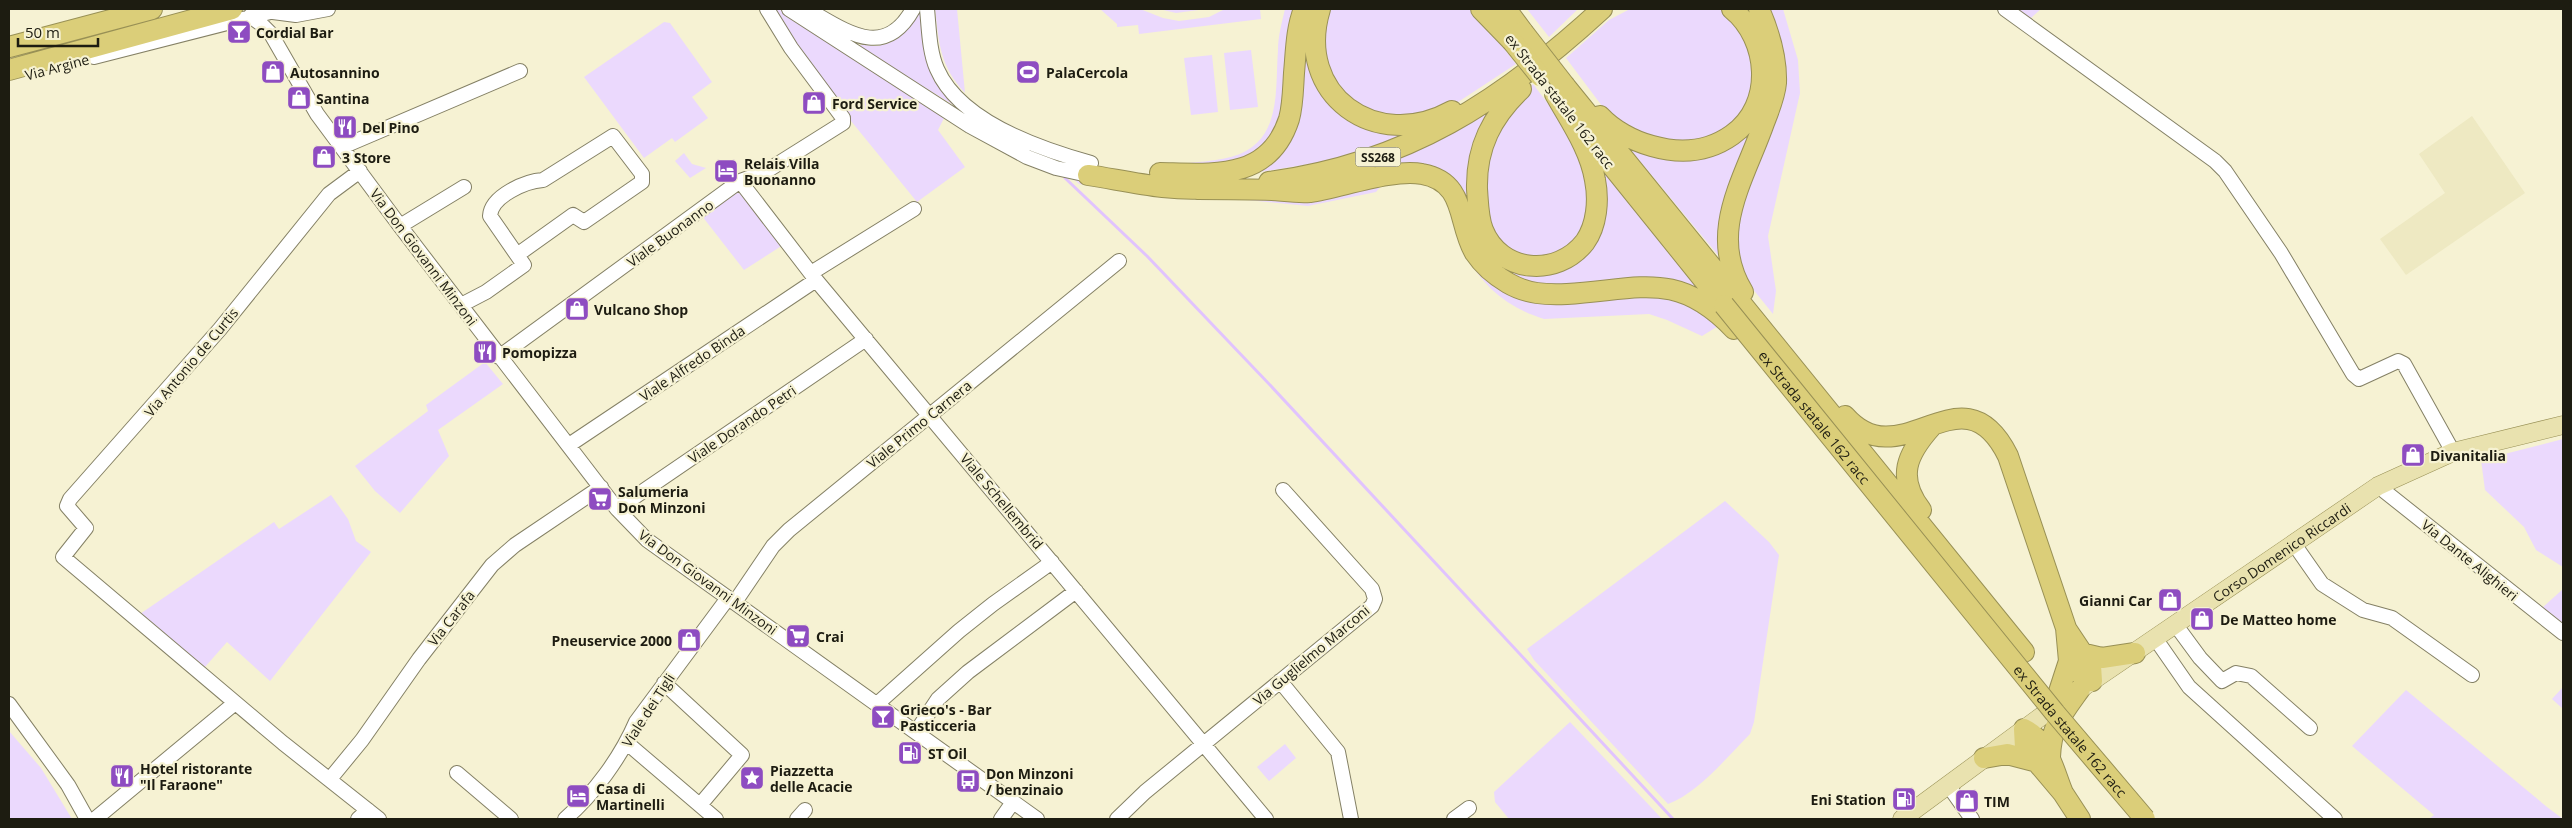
<svg xmlns="http://www.w3.org/2000/svg" width="2572" height="828" viewBox="0 0 2572 828" font-family="'Open Sans',sans-serif">
<style>
.built{fill:#eee9c2}
.green{fill:#ebd9fd}
.lines{fill:none;stroke-linecap:round;stroke-linejoin:round}
.stream{stroke:#e1c3fe;stroke-width:3}
.minor-casing{stroke:#848065;stroke-width:16}
.major-casing{stroke:#989055;stroke-width:19}
.highway-casing{stroke:#989055;stroke-width:22}
.minor{stroke:#fff;stroke-width:14}
.major{stroke:#e9e2af;stroke-width:18}
.highway{stroke:#dbce79;stroke-width:20}
.highway-bridge-casing{stroke:#989055;stroke-width:22;stroke-linecap:butt}
.highway-bridge{stroke:#dbce79;stroke-width:20}
.labels{text-anchor:middle;dominant-baseline:central;stroke-width:4.5;stroke-linejoin:round;paint-order:stroke}
.shield{fill:#f6f2d3;stroke:#5e5c4b;stroke-width:1}
.shield-label{font-size:12px;font-weight:bold;fill:#1d1c11}
.poi-label{font-size:14px;font-weight:bold;fill:#1d1c11;stroke:#f6f2d3;text-anchor:start}
.street-label{font-size:14px;fill:#1d1c11;stroke:#f6f2d3}
</style>
<rect width="100%" height="100%" fill="#f6f2d3"/>
<path class="built" d="M2472,116L2525,193L2406,275L2380,239L2445,193L2419,154Z"/>
<path class="green" d="M772,9L780,10L945,116L938,130L965,167L917,202L816,78Z
M919,9H921L924,37L973,117L857,46C862,44 870,46 876,46C898,44 912,28 919,9Z
M935,9H957L965,93C940,66 939,44 935,9Z
M1100,9H1140L1163,18L1179,21L1209,17L1225,9H1260L1261,19L1139,34L1138,25L1117,27V24Z
M1159,9H1206L1176,13Z
M1285,9H1297L1284,109L1271,141L1240,163L1168,165C1191,162 1219,162 1240,154C1282,136 1275,88 1278,50C1278,36 1282,22 1285,9Z
M1328,9H1474L1516,64L1452,106L1403,118L1362,110L1326,73L1323,20Z
M1527,9H1578L1549,37Z
M1630,9H1723L1754,47L1751,99L1732,126L1694,144L1642,135L1617,119L1602,106L1566,58L1609,20Z
M1742,9H1755C1763,26 1773,47 1773,67C1774,121 1734,168 1725,219C1723,232 1724,245 1725,258L1722,260L1620,137C1711,202 1822,94 1742,9Z
M1769,9H1783L1798,60L1800,93L1768,236L1776,291L1773,314L1744,278L1736,250L1737,222L1785,83L1784,52Z
M2017,9H2041L2031,18Z
M1307,15L1328,98L1425,128L1340,159L1248,174L1267,163Z
M664,22L670,23L712,82L692,97L708,118L675,142L672,138L644,158L584,77Z
M1251,50L1258,107L1230,110L1224,53Z
M1212,55L1218,112L1191,115L1184,58Z
M1533,84L1568,130L1580,152L1590,204L1585,228L1563,252L1532,259L1503,245L1489,225L1485,161L1511,106Z
M1496,105L1471,186L1503,260L1583,254L1597,157L1703,290C1688,284 1674,278 1659,278C1611,280 1543,304 1502,270C1492,262 1463,199 1454,183L1344,177C1403,158 1444,137 1496,105Z
M684,153L692,164L706,168L690,178L675,161Z
M1406,175L1438,188L1414,181L1381,186L1376,192L1308,206L1238,199H1207L1152,194L1079,184L1073,178L1154,190Z
M734,192L741,194L783,245L744,270L702,216Z
M1462,248L1507,290L1663,292L1723,323L1702,336L1667,320L1649,314L1544,319C1505,307 1480,284 1462,248Z
M485,362L503,384L438,430L449,456L400,513L375,491L355,466L428,411L426,405Z
M2563,439V567L2536,550L2524,527L2485,490L2481,460Z
M331,495L348,519L356,541L371,552L270,681L227,642L205,667L140,614L274,522L279,529Z
M1725,501L1769,542L1779,555L1754,722L1750,734C1728,756 1697,794 1668,804L1534,660L1527,649Z
M2563,589V624L2542,608Z
M2563,687V709L2552,699Z
M2406,690L2547,807L2563,819H2429L2434,815L2352,746Z
M1570,722L1649,805L1662,819H1509L1495,802L1494,792Z
M9,731L41,768L72,819H9Z
M1285,744L1296,758L1269,781L1257,767Z"/>
<g class="lines">
<path class="stream" d="M1065,178L1147,256L1271,386L1673,819"/>
<defs>
<path id="minor" d="M789,9L970,126L1027,157L1056,168L1088,175
M807,9C846,31 884,61 913,9
M927,9C929,28 929,51 937,69C960,122 1040,149 1091,163
M2005,9L2215,161L2225,171L2281,253L2353,374L2359,379L2398,361L2404,364L2453,452
M273,12L296,15L328,9
M250,16L261,24L271,34L317,114L400,226L617,509L647,540L1037,819
M94,57L282,9
M342,147L520,71
M360,171L329,194L220,329L70,499L67,506L86,528L63,557L283,743L379,819
M740,181L816,280L1266,819
M400,226L464,187
M811,273L914,209
M461,305L486,292L524,265L517,255L573,215L584,222L642,182V174L613,136L543,180C526,181 491,196 490,216L517,255
M499,357L740,181L765,172L843,123V118L791,48L767,9
M569,445L816,280
M2378,486L2563,633
M617,509L866,339
M2294,544L2322,584L2363,610L2392,618L2472,675
M735,602L773,546L789,530L1119,261
M2175,624L2200,658L2222,681L2236,673L2251,676L2310,728
M2155,638L2189,687L2335,819
M1280,681L1338,752L1351,819
M664,683L742,755L700,805
M9,704L68,785L87,819
M877,704L959,631L993,604L1052,562
M916,732L938,699L968,672L1076,591
M627,743L716,819
M457,773L511,819
M330,779L362,740L419,659L492,565L515,545L601,487
M1948,785L1972,819
M95,819L235,703
M358,819L368,810
M565,819C594,794 621,757 636,722L728,598
M797,819L805,810
M1001,819L1013,802
M1117,819L1145,792L1372,606L1375,599L1372,589L1283,490
M1454,819L1469,808"/>
<g id="major">
<path id="s1" d="M1902,819L2054,707L2378,486L2453,452L2563,425"/>
</g>
<path id="highway" d="M1320,9C1294,95 1376,153 1452,111
M1481,9L1512,41
M1506,9L1523,32
M9,47L152,9
M9,70L232,9
M1565,86L2024,652
M1521,89C1492,117 1476,147 1477,189C1478,201 1478,218 1483,230C1500,273 1557,278 1585,242C1597,225 1599,200 1595,180C1590,149 1570,121 1555,94
M1600,116C1613,130 1633,141 1652,146C1680,154 1708,152 1732,135C1775,105 1769,39 1732,9
M1584,131L1724,305
M1160,173C1213,174 1269,181 1289,119C1293,105 1293,88 1294,73C1296,52 1296,29 1304,9
M1088,175C1127,181 1170,192 1210,188
M1269,182C1406,164 1502,101 1602,9
M1197,189C1222,189 1247,189 1272,190C1285,191 1298,193 1310,192C1339,188 1394,168 1422,174C1467,182 1457,223 1475,253C1483,265 1496,276 1508,283C1527,294 1546,295 1567,294C1638,290 1677,269 1734,329
M1743,292C1707,233 1744,180 1764,123C1769,110 1775,96 1776,83C1777,57 1769,32 1759,9
M1845,416C1902,481 1962,363 2008,456L2066,628L2069,661L2076,671L2092,681
M1921,510C1896,477 1907,454 1931,427
M2067,630L2091,666L2092,681
M2085,654L2102,658L2135,653
M2054,707L2069,661
M2050,757C2051,726 2062,714 2080,689
M1984,758L2007,754L2034,761
M2063,793C2053,769 2049,742 2024,729L2025,748L2063,793L2080,819"/>
</defs>
<use href="#minor" class="minor-casing"/>
<use href="#major" class="major-casing"/>
<use href="#highway" class="highway-casing"/>
<use href="#minor" class="minor"/>
<use href="#major" class="major"/>
<use href="#highway" class="highway"/>
<defs>
<g id="highway-bridge">
<path d="M1523,32L1565,86"/>
<path d="M1512,41L1540,76"/>
<path id="s2" d="M1724,305L2055,713L2145,819"/>
</g>
</defs>
<use href="#highway-bridge" class="highway-bridge-casing"/>
<use href="#highway-bridge" class="highway-bridge"/>
</g>
<defs>
<symbol id="bar-square" viewBox="-11 -11 22 22"><rect x="-9" y="-9" width="18" height="18" rx="4" fill="#8e4cc1" stroke="#f6f2d3"/><path d="M-6-5H6L.8 .8V4.5H3.5V6h-7V4.5H-.8V.8Z" fill="#fff"/></symbol>
<symbol id="shop-square" viewBox="-11 -11 22 22"><rect x="-9" y="-9" width="18" height="18" rx="4" fill="#8e4cc1" stroke="#f6f2d3"/><path d="M-5-2.5h2.3a2.7 3.5 0 0 1 5.4 0H5L5.5 6h-11ZM-1.5-2.5h3a1.5 2.3 0 0 0-3 0Z" fill="#fff"/></symbol>
<symbol id="stadium-square" viewBox="-11 -11 22 22"><rect x="-9" y="-9" width="18" height="18" rx="4" fill="#8e4cc1" stroke="#f6f2d3"/><path d="M0-5a6.5 5 0 1 0 0 10a6.5 5 0 1 0 0-10ZM-3.5-1.8h7v3.6h-7Z" fill="#fff"/></symbol>
<symbol id="restaurant-square" viewBox="-11 -11 22 22"><rect x="-9" y="-9" width="18" height="18" rx="4" fill="#8e4cc1" stroke="#f6f2d3"/><path d="M-5-6h1v4h1v-4h1v4h1v-4h1v5L-1.5 .5V6h-2V.5L-5-1ZM5-6V6H3V1.5H1.5Q1.5-4 5-6Z" fill="#fff"/></symbol>
<symbol id="hotel-square" viewBox="-11 -11 22 22"><rect x="-9" y="-9" width="18" height="18" rx="4" fill="#8e4cc1" stroke="#f6f2d3"/><path d="M-6-4.5h1.5V1H6V5H4.5V3h-9V5H-6ZM-4 0a1.8 1.8 0 1 1 3.6 0ZM.5 0V-2.5h3Q6-2.5 6 0Z" fill="#fff"/></symbol>
<symbol id="supermarket-square" viewBox="-11 -11 22 22"><rect x="-9" y="-9" width="18" height="18" rx="4" fill="#8e4cc1" stroke="#f6f2d3"/><path d="M-6-5.5h2.5l.6 2H6L4.5 2H-2.5L-4.4-4H-6ZM-1.5 3.2a1.3 1.3 0 1 0 .1 0ZM3 3.2a1.3 1.3 0 1 0 .1 0Z" fill="#fff"/></symbol>
<symbol id="fuel-square" viewBox="-11 -11 22 22"><rect x="-9" y="-9" width="18" height="18" rx="4" fill="#8e4cc1" stroke="#f6f2d3"/><path d="M-5.5-6h7V0h2V4h1.3V-2.5L3-4.5l.8-.8L6-3V5H2.5V1h-1V6h-7ZM-4.2-4.7v3.2H.2V-4.7Z" fill="#fff"/></symbol>
<symbol id="sight-square" viewBox="-11 -11 22 22"><rect x="-9" y="-9" width="18" height="18" rx="4" fill="#8e4cc1" stroke="#f6f2d3"/><path d="M0-6L1.8-2.2L6-1.7L2.9 1.2L3.7 5.4L0 3.3L-3.7 5.4L-2.9 1.2L-6-1.7L-1.8-2.2Z" fill="#fff"/></symbol>
<symbol id="bus-square" viewBox="-11 -11 22 22"><rect x="-9" y="-9" width="18" height="18" rx="4" fill="#8e4cc1" stroke="#f6f2d3"/><path d="M-5-6H5V4H4V6H2V4H-2V6H-4V4H-5ZM-3.5-4V0h7V-4ZM-3.5 1.2v1.5H-2V1.2ZM2 1.2v1.5H3.5V1.2Z" fill="#fff"/></symbol>
</defs>
<g fill-rule="evenodd">
<use href="#bar-square" x="225" y="18" width="28" height="28"/>
<use href="#shop-square" x="259" y="58" width="28" height="28"/>
<use href="#stadium-square" x="1014" y="58" width="28" height="28"/>
<use href="#shop-square" x="285" y="84" width="28" height="28"/>
<use href="#shop-square" x="800" y="89" width="28" height="28"/>
<use href="#restaurant-square" x="331" y="113" width="28" height="28"/>
<use href="#shop-square" x="310" y="143" width="28" height="28"/>
<use href="#hotel-square" x="712" y="157" width="28" height="28"/>
<use href="#shop-square" x="563" y="295" width="28" height="28"/>
<use href="#restaurant-square" x="471" y="338" width="28" height="28"/>
<use href="#shop-square" x="2399" y="441" width="28" height="28"/>
<use href="#supermarket-square" x="586" y="485" width="28" height="28"/>
<use href="#shop-square" x="2156" y="586" width="28" height="28"/>
<use href="#shop-square" x="2188" y="605" width="28" height="28"/>
<use href="#supermarket-square" x="784" y="622" width="28" height="28"/>
<use href="#shop-square" x="675" y="626" width="28" height="28"/>
<use href="#bar-square" x="869" y="703" width="28" height="28"/>
<use href="#fuel-square" x="896" y="739" width="28" height="28"/>
<use href="#restaurant-square" x="108" y="762" width="28" height="28"/>
<use href="#sight-square" x="738" y="764" width="28" height="28"/>
<use href="#bus-square" x="954" y="767" width="28" height="28"/>
<use href="#hotel-square" x="564" y="782" width="28" height="28"/>
<use href="#fuel-square" x="1890" y="785" width="28" height="28"/>
<use href="#shop-square" x="1953" y="787" width="28" height="28"/>
</g>
<g class="labels">
<rect class="shield" x="1355.5" y="147.5" width="45" height="19" rx="4"/>
<g class="shield-label">
<text x="1378" y="157">SS268</text>
</g>
<g class="poi-label">
<text x="256" y="32">Cordial Bar</text>
<text x="290" y="72">Autosannino</text>
<text x="1046" y="72">PalaCercola</text>
<text x="316" y="98">Santina</text>
<text x="832" y="103">Ford Service</text>
<text x="362" y="127">Del Pino</text>
<text x="342" y="157">3 Store</text>
<text x="744" y="163">Relais Villa<tspan x="744" dy="16">Buonanno</tspan></text>
<text x="594" y="309">Vulcano Shop</text>
<text x="502" y="352">Pomopizza</text>
<text x="2430" y="455">Divanitalia</text>
<text x="618" y="491">Salumeria<tspan x="618" dy="16">Don Minzoni</tspan></text>
<text x="2152" y="600" text-anchor="end">Gianni Car</text>
<text x="2220" y="619">De Matteo home</text>
<text x="816" y="636">Crai</text>
<text x="672" y="640" text-anchor="end">Pneuservice 2000</text>
<text x="900" y="709">Grieco's - Bar<tspan x="900" dy="16">Pasticceria</tspan></text>
<text x="928" y="753">ST Oil</text>
<text x="140" y="768">Hotel ristorante<tspan x="140" dy="16">"Il Faraone"</tspan></text>
<text x="770" y="770">Piazzetta<tspan x="770" dy="16">delle Acacie</tspan></text>
<text x="986" y="773">Don Minzoni<tspan x="986" dy="16">/ benzinaio</tspan></text>
<text x="596" y="788">Casa di<tspan x="596" dy="16">Martinelli</tspan></text>
<text x="1886" y="799" text-anchor="end">Eni Station</text>
<text x="1984" y="801">TIM</text>
</g>
<g class="street-label">
<text transform="translate(57 67) rotate(-15)">Via Argine</text>
<text transform="translate(1560 101) rotate(52)">ex Strada statale 162 racc</text>
<text transform="translate(670 233) rotate(-36)">Viale Buonanno</text>
<text transform="translate(424 257) rotate(53)">Via Don Giovanni Minzoni</text>
<text transform="translate(191 362) rotate(-50)">Via Antonio de Curtis</text>
<text transform="translate(692 363) rotate(-34)">Viale Alfredo Binda</text>
<text stroke="none"><textPath href="#s2" startOffset="144">ex Strada statale 162 racc</textPath></text>
<text transform="translate(742 424) rotate(-34)">Viale Dorando Petri</text>
<text transform="translate(919 424) rotate(-39)">Viale Primo Carnera</text>
<text transform="translate(1002 501) rotate(50)">Viale Schellembrid</text>
<text stroke="none"><textPath href="#s1" startOffset="464">Corso Domenico Riccardi</textPath></text>
<text transform="translate(2470 560) rotate(39)">Via Dante Alighieri</text>
<text transform="translate(708 582) rotate(36)">Via Don Giovanni Minzoni</text>
<text transform="translate(451 618) rotate(-52)">Via Carafa</text>
<text transform="translate(1311 655) rotate(-40)">Via Guglielmo Marconi</text>
<text transform="translate(648 710) rotate(-57)">Viale dei Tigli</text>
<text stroke="none"><textPath href="#s2" startOffset="549">ex Strada statale 162 racc</textPath></text>
</g>
</g>
<rect width="2572" height="828" fill="none" stroke="#1d1c11" stroke-width="20"/>
<path d="M18 38v8h80v-8" fill="none" stroke="#1d1c11" stroke-width="2.5"/>
<text x="25" y="38" font-size="15" fill="#1d1c11" stroke="#f6f2d3" stroke-width="4" paint-order="stroke">50 m</text>
</svg>
